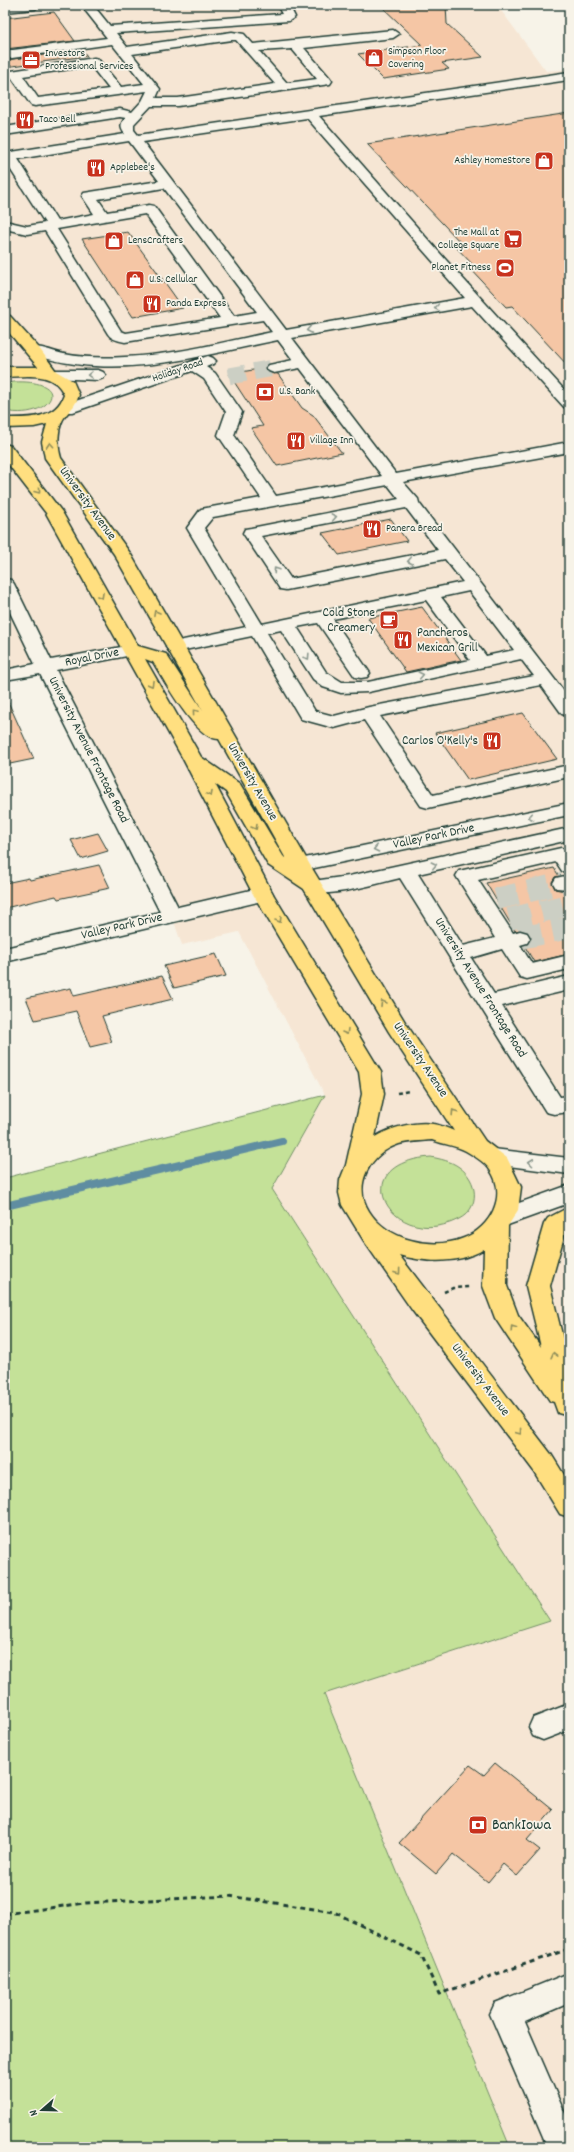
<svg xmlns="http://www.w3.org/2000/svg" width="574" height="2152" viewBox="0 0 574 2152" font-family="Dekko,sans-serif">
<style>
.built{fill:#f6e6d4}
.green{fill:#c4e198;stroke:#728f66}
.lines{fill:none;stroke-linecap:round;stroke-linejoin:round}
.stream{stroke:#5f8da1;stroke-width:8}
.building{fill:#f5c6a5;stroke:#1f3d34}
.minor-tunnel-far1{stroke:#cccfc4;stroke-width:17;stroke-dasharray:17 8;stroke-linecap:butt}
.minor-tunnel{stroke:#cccfc4;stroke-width:22;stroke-dasharray:22 11;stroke-linecap:butt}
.minor-casing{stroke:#1f3d34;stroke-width:3}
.major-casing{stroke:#1f3d34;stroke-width:3}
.path-far1{stroke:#1f3d34;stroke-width:2.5;stroke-dasharray:4 3;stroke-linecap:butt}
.path{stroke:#1f3d34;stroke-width:3;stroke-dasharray:5 4;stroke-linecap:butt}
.minor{fill:#f7f3e8;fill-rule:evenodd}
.major{fill:#ffdf80;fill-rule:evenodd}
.oneway{stroke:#8b988e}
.oneway2{stroke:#8f8e5a}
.labels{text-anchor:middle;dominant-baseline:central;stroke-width:3.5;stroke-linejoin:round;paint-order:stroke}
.far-poi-label{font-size:11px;fill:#1f3d34;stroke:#f7f3e8;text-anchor:start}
.far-street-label{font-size:11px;fill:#1f3d34;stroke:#f7f3e8}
.street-label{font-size:13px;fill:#1f3d34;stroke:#f7f3e8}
.poi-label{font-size:13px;fill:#1f3d34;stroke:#f7f3e8;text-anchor:end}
.near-poi-label{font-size:16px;fill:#1f3d34;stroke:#f7f3e8;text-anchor:start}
</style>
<rect width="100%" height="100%" fill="#f7f3e8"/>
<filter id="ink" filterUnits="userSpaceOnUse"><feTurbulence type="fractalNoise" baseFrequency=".025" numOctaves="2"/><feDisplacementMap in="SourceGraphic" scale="8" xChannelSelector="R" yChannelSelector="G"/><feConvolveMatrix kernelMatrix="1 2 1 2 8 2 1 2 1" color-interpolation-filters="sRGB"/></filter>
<g filter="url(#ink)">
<path class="built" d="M5,5H497L546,71L569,69V2147H510L324,1694L550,1621L272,1189L325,1095L239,932L182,945L172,916L45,667L5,675Z"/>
<path class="green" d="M14,382C76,379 51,421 5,411V384Z
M325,1095L272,1189L550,1621L324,1694L510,2147H5V1178Z
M431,1157C440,1159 451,1161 459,1167C478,1180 481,1208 459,1219C392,1253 341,1163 431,1157Z"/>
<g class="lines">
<path class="stream" d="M5,1206L282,1141"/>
</g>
<path class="building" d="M380,5H446L447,24L483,57L442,63L449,69L383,79L358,54L422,45Z
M54,12L75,41L5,49V18Z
M82,50L87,56L5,67V60Z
M569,113V367L512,306L506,307L469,267L474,266L455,246L462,244L367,144Z
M128,232L171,291L183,308L133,317L82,239Z
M265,368L268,372L278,374L302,408L313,415L342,453L277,466L251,428L263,426L229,374Z
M391,519L407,541L339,555L322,533Z
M422,607L461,660L406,672L368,618Z
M5,695L34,759L5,765Z
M523,713L557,759L468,780L435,733Z
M98,833L108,851L81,859L71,840Z
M99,865L110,888L58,899L56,896L5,908V883L29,878L30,880Z
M554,868L559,876L555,877L552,882L555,889L569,892V954L534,962L524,945L528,944L531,939L528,932L520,930L515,931L486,883Z
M216,954L226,976L174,988L164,966Z
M162,976L173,999L102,1016L112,1042L90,1047L76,1011L35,1020L26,998L71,988L74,996Z
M495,1763L553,1810L527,1840L540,1850L517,1876L503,1864L488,1882L453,1854L436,1874L399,1843L470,1765L484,1775Z"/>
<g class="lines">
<path class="minor-tunnel-far1" d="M229,376L274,368"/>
<path class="minor-tunnel" d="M496,899L563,883
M509,919L569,905
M520,938L569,928"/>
<defs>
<path id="minor" d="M5,5H41L35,9L5,12Z
M81,5H93L110,26L282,14L277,5H289L295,17L289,21L116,33L127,47L232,32L244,34L253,44L393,30L399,34L393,38L304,48L330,78L332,81L330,84L178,106H151L134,124V130L138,135L569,72V80L319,116L446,260L569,395V409L564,407L472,306L292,338L396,474L569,442V452L403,482L418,499L419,503L569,698V716L562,714L541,685L380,716L433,795L569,765V777L428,808L421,806L364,720L334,728L301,719L252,636L175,652L169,651L166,647L169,643L246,627L187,528L201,509L261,498L218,435L226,412L204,379L192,371L73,412H61L59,409L61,406L208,356L213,358L216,361L213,364L206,367L215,373L242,412L234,435L276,496L382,476L300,368L274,373L269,371L266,368L269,365L293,360L278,340C218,352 156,370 95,366C72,365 51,360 29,354L26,351L29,348C40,345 53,352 64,354C84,358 105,358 125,357C175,355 224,342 272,332L263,320L125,342C119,341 111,339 108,334L45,231L27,234L5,229V221L27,226L45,223L5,161V153L125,134C120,128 120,123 126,118L120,117L5,135V127L120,109L132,112L142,101L147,91L35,106L31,105L9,74L11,71L94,58L98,59L121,87L144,84L112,44L5,59V51L107,38ZM232,40H236L275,84L178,98H156L160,89L132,54ZM292,49L317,79L287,83L259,51ZM91,66L109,89L38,98L23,76ZM307,118L465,298L286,330L143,142ZM129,141L159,181L84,193L82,196L94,214L57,221L18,159ZM164,188L257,312L234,316L154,206L149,205L107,212L98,199ZM145,214L220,318L126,333L121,331L57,229ZM388,485L399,499L251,528L245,529L243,533L280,589L286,590L445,559L463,582L262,624L204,528L213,517ZM406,508L438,550L291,579L261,536ZM469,591L508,642L514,650L486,656L441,597ZM426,600L470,660L368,682H342L326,672L297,627L318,623L355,677L361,678L367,677L370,673L333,619ZM281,630L313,679L323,687L341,693L368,692L521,659L534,676L369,707L334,716L315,711L267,633Z
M499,5H518L516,7L500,8Z
M55,370H98L103,372L106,375L103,378L98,380L50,378L47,375L50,372Z
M5,579L11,580L14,584L51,660L132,645L138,646L141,650L138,654L132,655L56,670L178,907L263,887L270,889L273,894L270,899L5,962V948L160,912L40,674L5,680V670L35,664L5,602Z
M569,803V815L300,871L293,870L290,865L293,860L300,859Z
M569,828V840L418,874L463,946L495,938L456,876L459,871L561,848L569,851V872L562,871L556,862L478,880L513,933L520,931L527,933L530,938L527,943L520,945L532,964L569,955V969L527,979L520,977L502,949L471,958L494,994L569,976V990L502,1006L560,1097L569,1096V1112L554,1114L546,1112L400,878C376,884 329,898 306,892L303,887L306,882L349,876Z
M569,875V889L556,888L553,883L556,878Z
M493,1149L569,1158V1174L485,1163L482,1157L485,1151Z
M569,1185V1203L505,1226L497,1223L493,1217L497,1211Z
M569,1704V1730L543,1740L533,1736L529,1727L533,1718Z
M569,1973V2003L525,2022L569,2123V2147H547L490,2014L495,2003Z"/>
<path id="major" d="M5,315L10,316L39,348L56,371L73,381L79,395C75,406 73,407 66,415C57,425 57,446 61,458L130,553L310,865L405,1022L485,1141L507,1158L510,1164L521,1187L518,1210L508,1226L507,1286L518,1315L541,1347L526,1286L544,1224L548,1218L569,1207V1227L566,1229L550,1286L569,1363V1416L558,1413L554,1402L550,1401L495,1318L483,1286L484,1249C461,1264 425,1263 399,1255L551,1454L569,1483V1517L560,1514L533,1470L412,1310L364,1241L342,1205L339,1193L340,1180L346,1165L362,1094L359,1072L253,894L183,759L46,513L5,460V444L11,446L62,512L138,646L166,654L203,711L114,554L45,458L42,442L47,424L34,427L5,428V418C27,418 55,420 64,395C55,371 26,376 5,377V367H38L5,328ZM145,659L153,662C164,680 196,740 219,739L286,859L283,856L240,784L201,757ZM215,784L226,792L268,865L304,889L389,1032L454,1131C447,1128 440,1125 433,1124C416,1121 389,1128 375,1137L384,1094L381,1072L273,894ZM432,1140C443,1144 457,1146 466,1151C473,1155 486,1163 490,1170C508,1196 490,1228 464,1238C432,1251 387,1240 369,1211C352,1184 371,1153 399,1144C409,1141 421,1141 432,1140Z"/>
</defs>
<use href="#minor" class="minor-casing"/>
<use href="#major" class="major-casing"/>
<path class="path-far1" d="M397,1093L410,1091
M444,1292L453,1288L469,1287"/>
<path class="path" d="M5,1914L86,1903L229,1896L334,1912L421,1955L439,1994L569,1949"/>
<use href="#minor" class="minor"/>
<use href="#major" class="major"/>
</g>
<defs><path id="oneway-chevron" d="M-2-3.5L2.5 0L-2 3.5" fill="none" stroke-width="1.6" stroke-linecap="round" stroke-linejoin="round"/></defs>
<g class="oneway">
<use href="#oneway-chevron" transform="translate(437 308) rotate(170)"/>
<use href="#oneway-chevron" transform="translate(309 330) rotate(170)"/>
<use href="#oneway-chevron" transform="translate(90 375) rotate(179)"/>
<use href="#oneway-chevron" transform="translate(334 517) rotate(-11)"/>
<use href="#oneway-chevron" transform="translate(410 561) rotate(169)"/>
<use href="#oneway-chevron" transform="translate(276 570) rotate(-124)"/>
<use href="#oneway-chevron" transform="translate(307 657) rotate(57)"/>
<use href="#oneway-chevron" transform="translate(421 675) rotate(-12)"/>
<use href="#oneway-chevron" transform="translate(531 817) rotate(168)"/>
<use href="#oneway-chevron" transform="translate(376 849) rotate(168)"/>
<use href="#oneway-chevron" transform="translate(434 865) rotate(-13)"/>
<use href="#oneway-chevron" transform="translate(531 1162) rotate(-173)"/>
</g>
<g class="oneway2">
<use href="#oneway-chevron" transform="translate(50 445) rotate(-94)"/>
<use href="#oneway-chevron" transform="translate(38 491) rotate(52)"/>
<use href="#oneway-chevron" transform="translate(101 596) rotate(61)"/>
<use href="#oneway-chevron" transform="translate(156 613) rotate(-119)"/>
<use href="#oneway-chevron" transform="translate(151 684) rotate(61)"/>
<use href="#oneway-chevron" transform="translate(195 712) rotate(-130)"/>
<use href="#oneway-chevron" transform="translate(210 794) rotate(62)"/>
<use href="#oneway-chevron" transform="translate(255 827) rotate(60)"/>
<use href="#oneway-chevron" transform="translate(279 920) rotate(59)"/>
<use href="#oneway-chevron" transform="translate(383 1003) rotate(-121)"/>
<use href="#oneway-chevron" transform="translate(346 1032) rotate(59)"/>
<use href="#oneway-chevron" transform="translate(454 1112) rotate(-123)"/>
<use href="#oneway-chevron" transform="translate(398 1272) rotate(54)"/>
<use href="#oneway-chevron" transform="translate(513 1328) rotate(-124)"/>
<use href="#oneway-chevron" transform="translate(554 1355) rotate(-104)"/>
<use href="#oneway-chevron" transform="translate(519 1432) rotate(53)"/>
</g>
</g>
<defs>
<symbol id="shop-square" viewBox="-11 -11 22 22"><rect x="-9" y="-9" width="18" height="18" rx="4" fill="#c8321e" stroke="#f7f3e8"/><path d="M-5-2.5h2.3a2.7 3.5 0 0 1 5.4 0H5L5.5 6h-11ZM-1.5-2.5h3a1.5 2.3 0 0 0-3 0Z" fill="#fff"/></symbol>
<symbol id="office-square" viewBox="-11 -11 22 22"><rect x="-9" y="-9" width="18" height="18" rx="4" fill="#c8321e" stroke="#f7f3e8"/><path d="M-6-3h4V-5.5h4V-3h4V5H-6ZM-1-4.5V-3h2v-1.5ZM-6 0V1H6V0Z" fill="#fff"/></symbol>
<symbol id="restaurant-square" viewBox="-11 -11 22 22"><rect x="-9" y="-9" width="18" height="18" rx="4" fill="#c8321e" stroke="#f7f3e8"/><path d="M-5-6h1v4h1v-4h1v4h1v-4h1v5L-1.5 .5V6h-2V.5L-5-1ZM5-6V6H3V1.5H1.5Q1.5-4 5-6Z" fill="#fff"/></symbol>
<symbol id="supermarket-square" viewBox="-11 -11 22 22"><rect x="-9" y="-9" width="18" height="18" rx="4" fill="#c8321e" stroke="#f7f3e8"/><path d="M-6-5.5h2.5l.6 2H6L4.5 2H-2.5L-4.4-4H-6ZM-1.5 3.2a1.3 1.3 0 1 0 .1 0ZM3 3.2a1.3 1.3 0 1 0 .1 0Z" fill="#fff"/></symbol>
<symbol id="stadium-square" viewBox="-11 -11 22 22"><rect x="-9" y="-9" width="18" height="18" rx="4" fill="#c8321e" stroke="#f7f3e8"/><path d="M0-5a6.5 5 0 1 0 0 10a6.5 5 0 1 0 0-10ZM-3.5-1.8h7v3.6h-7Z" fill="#fff"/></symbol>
<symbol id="bank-square" viewBox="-11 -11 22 22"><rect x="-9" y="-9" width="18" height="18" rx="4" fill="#c8321e" stroke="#f7f3e8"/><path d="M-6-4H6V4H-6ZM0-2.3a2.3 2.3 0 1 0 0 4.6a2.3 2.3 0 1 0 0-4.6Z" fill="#fff"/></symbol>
<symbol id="cafe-square" viewBox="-11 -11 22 22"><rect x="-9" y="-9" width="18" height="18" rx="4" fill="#c8321e" stroke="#f7f3e8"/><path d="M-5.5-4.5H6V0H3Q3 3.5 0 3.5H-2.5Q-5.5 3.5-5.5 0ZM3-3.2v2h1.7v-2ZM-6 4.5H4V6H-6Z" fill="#fff"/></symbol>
</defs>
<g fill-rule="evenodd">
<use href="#shop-square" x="363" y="47" width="22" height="22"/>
<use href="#office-square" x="20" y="49" width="22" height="22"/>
<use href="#restaurant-square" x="14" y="109" width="22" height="22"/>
<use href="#shop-square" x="533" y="150" width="22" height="22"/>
<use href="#restaurant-square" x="85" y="157" width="22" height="22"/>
<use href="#supermarket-square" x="502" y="228" width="22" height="22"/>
<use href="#shop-square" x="103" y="230" width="22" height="22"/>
<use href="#stadium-square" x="494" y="257" width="22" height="22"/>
<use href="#shop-square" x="124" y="269" width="22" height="22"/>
<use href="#restaurant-square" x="141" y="293" width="22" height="22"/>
<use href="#bank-square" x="254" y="381" width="22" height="22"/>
<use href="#restaurant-square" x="285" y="430" width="22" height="22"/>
<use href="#restaurant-square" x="361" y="518" width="22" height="22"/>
<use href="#cafe-square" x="378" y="609" width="22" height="22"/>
<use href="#restaurant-square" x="392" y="629" width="22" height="22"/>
<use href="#restaurant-square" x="481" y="730" width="22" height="22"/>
<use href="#bank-square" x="467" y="1814" width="22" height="22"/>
</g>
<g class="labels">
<g class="far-poi-label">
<text x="388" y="52">Simpson Floor<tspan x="388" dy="13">Covering</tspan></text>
<text x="45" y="54">Investors<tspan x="45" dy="13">Professional Services</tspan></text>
<text x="39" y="120">Taco Bell</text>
<text x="530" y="161" text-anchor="end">Ashley HomeStore</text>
<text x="110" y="168">Applebee's</text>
<text x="499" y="233" text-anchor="end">The Mall at<tspan x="499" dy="13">College Square</tspan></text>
<text x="128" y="241">LensCrafters</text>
<text x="491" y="268" text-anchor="end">Planet Fitness</text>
<text x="149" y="280">U.S. Cellular</text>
<text x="166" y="304">Panda Express</text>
<text x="279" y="392">U.S. Bank</text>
<text x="310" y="441">Village Inn</text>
<text x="386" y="529">Panera Bread</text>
</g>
<g class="far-street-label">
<text transform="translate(178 371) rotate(-19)">Holiday Road</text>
</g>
<g class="street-label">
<text transform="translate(87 504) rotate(54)">University Avenue</text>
<text transform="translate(92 658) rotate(-11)">Royal Drive</text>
<text transform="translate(88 750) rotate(63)">University Avenue Frontage Road</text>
<text transform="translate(252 782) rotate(60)">University Avenue</text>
<text transform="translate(434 837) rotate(-12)">Valley Park Drive</text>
<text transform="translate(122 927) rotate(-13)">Valley Park Drive</text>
<text transform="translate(480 988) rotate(58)">University Avenue Frontage Road</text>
<text transform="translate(420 1060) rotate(56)">University Avenue</text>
<text transform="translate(480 1380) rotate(53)">University Avenue</text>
</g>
<g class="poi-label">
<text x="375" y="613">Cold Stone<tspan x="375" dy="15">Creamery</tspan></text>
<text x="417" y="633" text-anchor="start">Pancheros<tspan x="417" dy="15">Mexican Grill</tspan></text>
<text x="478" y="741">Carlos O'Kelly's</text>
</g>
<g class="near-poi-label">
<text x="492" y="1825">BankIowa</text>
</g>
</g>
<rect width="574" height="2152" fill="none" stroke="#f7f3e8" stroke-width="20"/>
<rect x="10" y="10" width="554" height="2132" fill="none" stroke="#1f3d34" stroke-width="1.5" filter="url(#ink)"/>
<g transform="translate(42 2110) rotate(250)" stroke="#f7f3e8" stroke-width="3" paint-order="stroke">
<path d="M0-3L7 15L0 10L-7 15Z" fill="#1f3d34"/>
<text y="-6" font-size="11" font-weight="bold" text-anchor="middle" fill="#1f3d34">N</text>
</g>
</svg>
